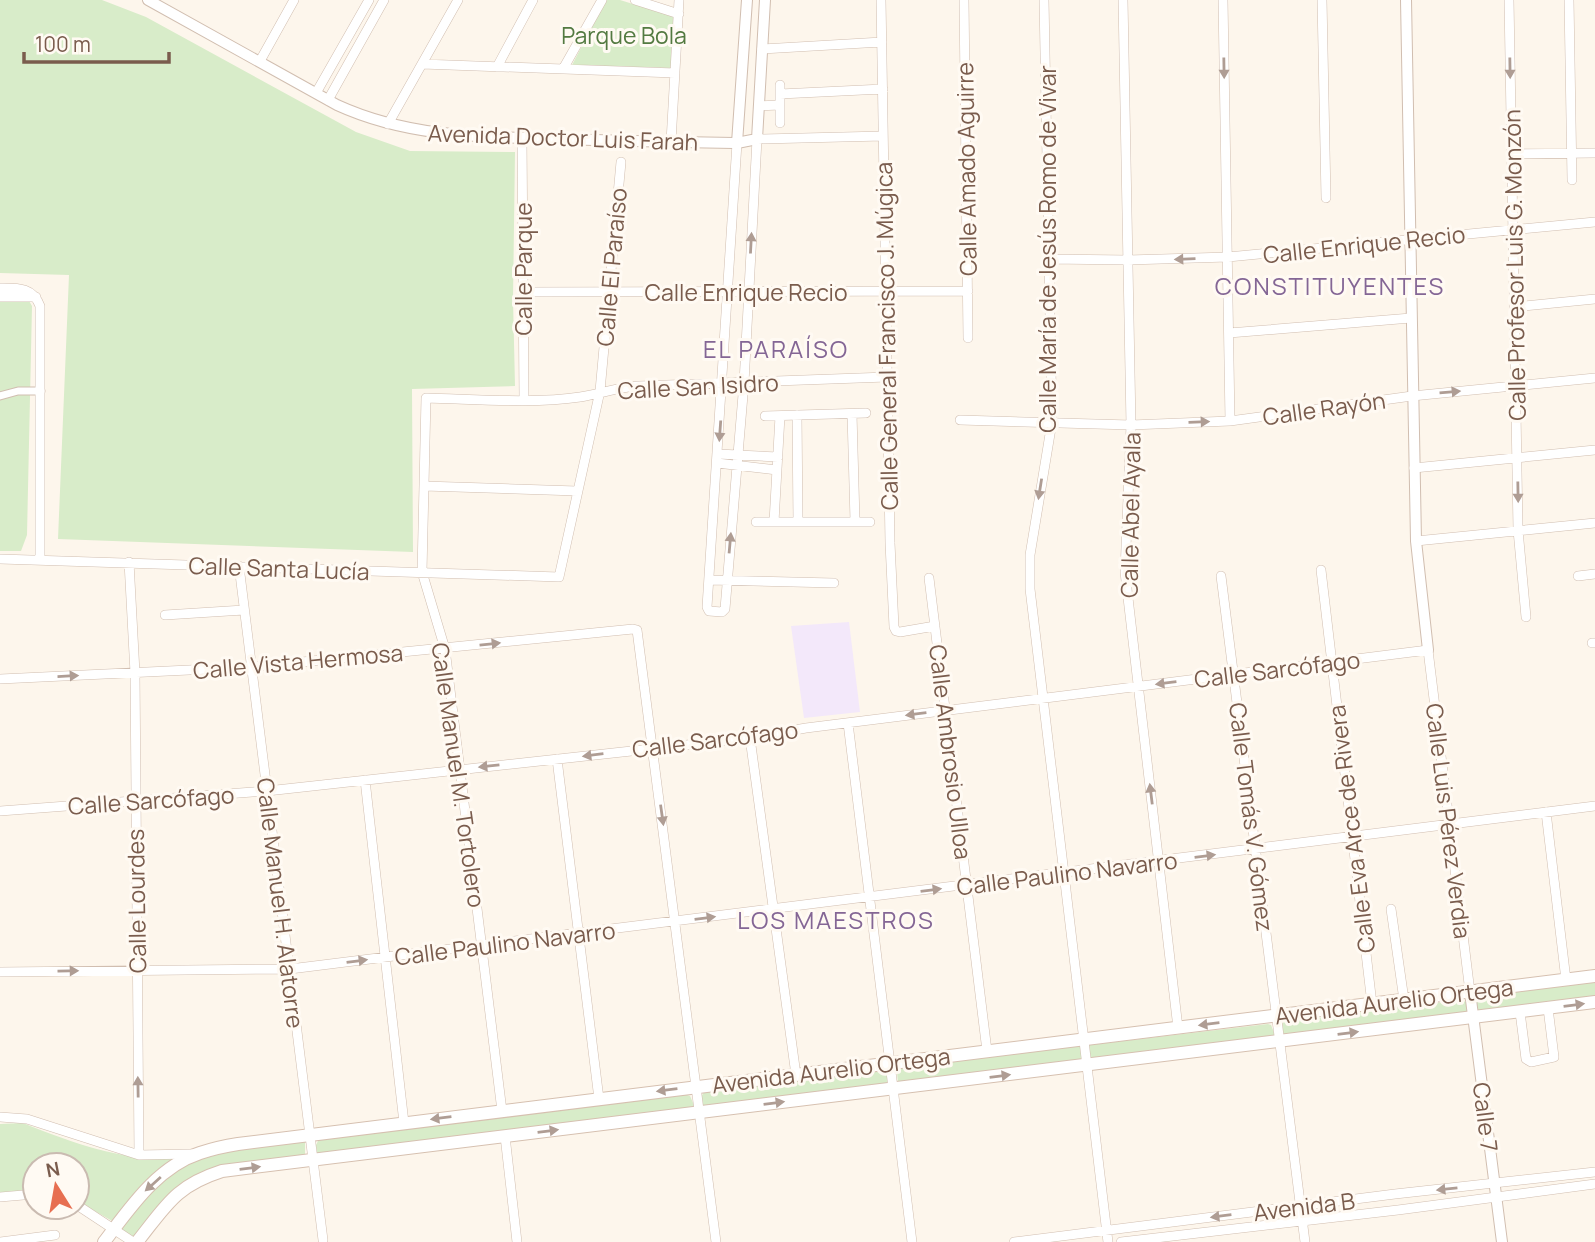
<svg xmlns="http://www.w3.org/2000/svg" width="1595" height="1242" viewBox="0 0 1595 1242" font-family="Manrope,sans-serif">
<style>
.education{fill:#f3e8fa}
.green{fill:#d8ecc9}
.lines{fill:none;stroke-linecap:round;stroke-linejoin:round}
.pedestrian-casing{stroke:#d1beb0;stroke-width:9}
.minor-casing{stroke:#d1beb0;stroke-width:10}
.tertiary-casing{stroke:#d1beb0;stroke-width:12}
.secondary-casing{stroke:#d6c0b0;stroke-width:14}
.pedestrian{stroke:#fff;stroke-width:7}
.minor{stroke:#fff;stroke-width:9}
.tertiary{stroke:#fff;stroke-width:10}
.secondary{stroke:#fff;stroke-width:12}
.oneway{fill:#af9d94}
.labels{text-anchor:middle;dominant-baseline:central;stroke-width:6;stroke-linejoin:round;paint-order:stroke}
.park-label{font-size:23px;fill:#537a41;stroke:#fffaf3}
.street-label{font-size:23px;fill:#7a5c4d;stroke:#fffaf3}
.neighbourhood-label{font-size:24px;letter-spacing:2px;fill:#846695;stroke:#fffaf3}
</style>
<rect width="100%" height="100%" fill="#fdf6ec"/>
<path class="education" d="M849,622L860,712L804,718L791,626Z"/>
<path class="green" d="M0,0H102L146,17L356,132L410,151L515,152L513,299L515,386L412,389L413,552L58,539L69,275L0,273Z
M606,0H620L675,17L671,68L572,65Z
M0,298L28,299L32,306L27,535L21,551H0Z
M1595,978V1002L1475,1016L1471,1001L1478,994Z
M1459,1000L1466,1002L1469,1014L1285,1040L1280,1031L1283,1022Z
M1268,1024L1271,1025L1275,1035L1272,1042L898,1084L897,1071L901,1067Z
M884,1069L889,1082L888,1089L702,1111C699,1103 699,1096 707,1090Z
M687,1095L690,1096L694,1105L692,1113L317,1156L316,1145L320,1137Z
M23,1123C78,1145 119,1160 179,1159L114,1222L77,1201V1165H35V1190L0,1193V1124Z
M305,1142V1160L190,1182L137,1241L121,1229C125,1220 134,1211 141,1203C185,1148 240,1147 305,1142Z"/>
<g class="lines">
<defs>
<path id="pedestrian" d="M0,396L18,391H41"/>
<path id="minor" d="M635,0L679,14
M881,0L890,543L894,627L896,631L900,632L935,626
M964,0L968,338
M1044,0L1052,422L1030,555V589L1108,1242
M1123,0L1131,425L1125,572L1178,1028
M1223,0L1230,421
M1322,0L1326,198
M1509,0L1518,530L1526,617
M1569,0L1572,180
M762,49L882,42
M260,61L294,0
M422,64L675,73
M497,67L533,0
M563,69L602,0
M780,85V123
M316,93L369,0
M780,94L883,89
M328,100L384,0
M759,106L780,105
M388,124L458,0
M522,138L524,399
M671,142L679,0
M737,143L707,607L709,611L722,612L725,609L744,383L757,139L883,136
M1512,154L1595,153
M1049,259L1128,260L1228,257L1595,222
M0,288C18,288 33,287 40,306V559
M524,292L968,291
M0,297H36
M1514,307L1595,299
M1229,333L1411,318
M852,414L855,521
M797,415L798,522
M765,416L866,413
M960,420L1131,425L1230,421L1412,396L1595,378
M718,454L778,457
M717,463L777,470
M1414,468L1595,450
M424,486L577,491
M756,522H870
M774,522L780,416
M1416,541L1595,523
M0,559L559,577L600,391L621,162
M129,562L135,673L139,1155
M239,566L323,1240
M1321,570L1372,1004
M1221,576L1305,1242
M1578,576L1595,574
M929,578L987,1051
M709,580L834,583
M165,615L244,610
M1592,643H1595
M0,679L252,667L633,629L637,630L716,1242
M848,723L912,1242
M750,738L796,1075
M557,759L599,1099
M365,780L404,1123
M0,811L267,791L750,738L806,728L1428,650L1470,992
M1546,812L1566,980
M1391,909L1404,1000
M0,972L290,969L1595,806
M1520,1012L1526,1059L1531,1062L1554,1057L1548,1008
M502,1111L445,649L422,572L426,398C474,399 534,404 580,397C600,394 618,387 639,386L887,377
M0,1117L27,1119L139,1155L192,1154
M505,1136L517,1242
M0,1197L35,1194
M77,1205L133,1242
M0,1242L55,1235
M1014,1242L1395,1194L1595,1172
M1121,1242L1398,1210L1595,1184"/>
<path id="tertiary" d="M148,0L337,105C409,138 484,137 562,139C620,141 679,142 737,143L757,139L765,0
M1406,0L1416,541L1428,650
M737,143L747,0
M1470,992L1502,1242"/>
<path id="secondary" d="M104,1242C130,1208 157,1167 200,1153C212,1149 225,1146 238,1144L1595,976
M137,1242C166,1206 175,1186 222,1171L1595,1002"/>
</defs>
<use href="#pedestrian" class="pedestrian-casing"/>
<use href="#minor" class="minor-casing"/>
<use href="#tertiary" class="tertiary-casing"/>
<use href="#secondary" class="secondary-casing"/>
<use href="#pedestrian" class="pedestrian"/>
<use href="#minor" class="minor"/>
<use href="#tertiary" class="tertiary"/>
<use href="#secondary" class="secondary"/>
</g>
<defs><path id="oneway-solid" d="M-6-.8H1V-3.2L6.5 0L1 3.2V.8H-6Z" transform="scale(1.75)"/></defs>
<g class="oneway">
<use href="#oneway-solid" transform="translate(1224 68) rotate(89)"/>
<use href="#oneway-solid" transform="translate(1510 68) rotate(89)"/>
<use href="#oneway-solid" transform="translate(751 243) rotate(-87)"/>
<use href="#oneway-solid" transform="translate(1185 259) rotate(178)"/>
<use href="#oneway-solid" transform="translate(1450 392) rotate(-5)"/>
<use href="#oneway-solid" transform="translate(1199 422) rotate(-2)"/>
<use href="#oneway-solid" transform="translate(720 431) rotate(94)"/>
<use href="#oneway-solid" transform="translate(1040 489) rotate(99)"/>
<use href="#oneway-solid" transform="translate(1518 492) rotate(89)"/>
<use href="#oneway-solid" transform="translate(730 543) rotate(-85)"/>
<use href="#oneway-solid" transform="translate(490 644) rotate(-6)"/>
<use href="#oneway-solid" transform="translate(68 676) rotate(-3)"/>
<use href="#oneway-solid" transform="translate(1166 683) rotate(173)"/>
<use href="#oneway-solid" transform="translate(916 714) rotate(173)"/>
<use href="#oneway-solid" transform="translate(593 755) rotate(173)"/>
<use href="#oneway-solid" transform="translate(489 766) rotate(174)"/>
<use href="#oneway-solid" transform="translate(1151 794) rotate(-97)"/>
<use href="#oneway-solid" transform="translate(662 815) rotate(82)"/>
<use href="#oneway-solid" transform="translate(1205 856) rotate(-7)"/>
<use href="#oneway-solid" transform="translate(931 890) rotate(-7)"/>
<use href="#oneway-solid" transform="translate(705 918) rotate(-7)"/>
<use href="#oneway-solid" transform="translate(357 961) rotate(-7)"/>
<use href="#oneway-solid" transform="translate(68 971) rotate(-1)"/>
<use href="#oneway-solid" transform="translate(1574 1005) rotate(-7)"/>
<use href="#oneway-solid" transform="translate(1209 1024) rotate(173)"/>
<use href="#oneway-solid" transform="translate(1348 1033) rotate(-7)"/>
<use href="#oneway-solid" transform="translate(1000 1076) rotate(-7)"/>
<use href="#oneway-solid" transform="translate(138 1087) rotate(-91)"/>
<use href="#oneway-solid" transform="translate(667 1090) rotate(173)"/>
<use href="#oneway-solid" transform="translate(774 1103) rotate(-7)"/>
<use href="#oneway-solid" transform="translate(441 1118) rotate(173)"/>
<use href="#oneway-solid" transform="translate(548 1131) rotate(-7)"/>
<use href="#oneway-solid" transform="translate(250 1168) rotate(-7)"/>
<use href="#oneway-solid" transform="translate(153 1184) rotate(138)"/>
<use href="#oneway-solid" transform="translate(1447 1189) rotate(174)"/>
<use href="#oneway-solid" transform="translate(1221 1216) rotate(173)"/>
</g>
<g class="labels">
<g class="park-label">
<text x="624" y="35">Parque Bola</text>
</g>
<g class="street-label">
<text transform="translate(563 137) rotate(2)">Avenida Doctor Luis Farah</text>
<text transform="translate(966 169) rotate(-91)">Calle Amado Aguirre</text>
<text transform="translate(1364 244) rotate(-6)">Calle Enrique Recio</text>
<text transform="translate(1047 249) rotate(-90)">Calle María de Jesús Romo de Vivar</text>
<text transform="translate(1514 265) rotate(-91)">Calle Profesor Luis G. Monzón</text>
<text transform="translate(611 267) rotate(-85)">Calle El Paraíso</text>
<text transform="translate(523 269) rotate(-90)">Calle Parque</text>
<text x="746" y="292">Calle Enrique Recio</text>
<text transform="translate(886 336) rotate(-91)">Calle General Francisco J. Múgica</text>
<text transform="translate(698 386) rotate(-3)">Calle San Isidro</text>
<text transform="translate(1324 408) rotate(-8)">Calle Rayón</text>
<text transform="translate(1130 515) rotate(-89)">Calle Abel Ayala</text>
<text transform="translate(279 568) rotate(2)">Calle Santa Lucía</text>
<text transform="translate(298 661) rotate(-5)">Calle Vista Hermosa</text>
<text transform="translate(1277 669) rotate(-7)">Calle Sarcófago</text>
<text transform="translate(715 739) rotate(-7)">Calle Sarcófago</text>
<text transform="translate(951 752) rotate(83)">Calle Ambrosio Ulloa</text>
<text transform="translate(459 775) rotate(82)">Calle Manuel M. Tortolero</text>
<text transform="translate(151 800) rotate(-4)">Calle Sarcófago</text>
<text transform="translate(1252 817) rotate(83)">Calle Tomás V. Gómez</text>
<text transform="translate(1449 821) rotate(83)">Calle Luis Pérez Verdia</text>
<text transform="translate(1351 829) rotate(-97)">Calle Eva Arce de Rivera</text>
<text transform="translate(1067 873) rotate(-7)">Calle Paulino Navarro</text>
<text transform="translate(136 901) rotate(-91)">Calle Lourdes</text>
<text transform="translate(281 903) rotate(83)">Calle Manuel H. Alatorre</text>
<text transform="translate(505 943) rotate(-7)">Calle Paulino Navarro</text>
<text transform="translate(1394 1001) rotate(-7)">Avenida Aurelio Ortega</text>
<text transform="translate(831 1070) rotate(-7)">Avenida Aurelio Ortega</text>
<text transform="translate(1486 1117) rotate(83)">Calle 7</text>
<text transform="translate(1304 1206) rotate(-7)">Avenida B</text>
</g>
<g class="neighbourhood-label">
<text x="1330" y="285">CONSTITUYENTES</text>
<text x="776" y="348">EL PARAÍSO</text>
<text x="836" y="919">LOS MAESTROS</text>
</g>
</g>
<g transform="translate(56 1186) rotate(349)"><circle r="33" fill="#fffaf3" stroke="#cabbb1" stroke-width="2"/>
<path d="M0-5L12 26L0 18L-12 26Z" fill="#e76f51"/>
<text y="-10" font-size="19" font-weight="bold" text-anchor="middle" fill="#7a5c4d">N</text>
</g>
<path d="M24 52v10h145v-10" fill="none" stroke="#7a5c4d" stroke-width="3.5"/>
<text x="35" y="52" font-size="21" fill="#7a5c4d" stroke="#fffaf3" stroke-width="5" paint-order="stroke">100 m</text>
</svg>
